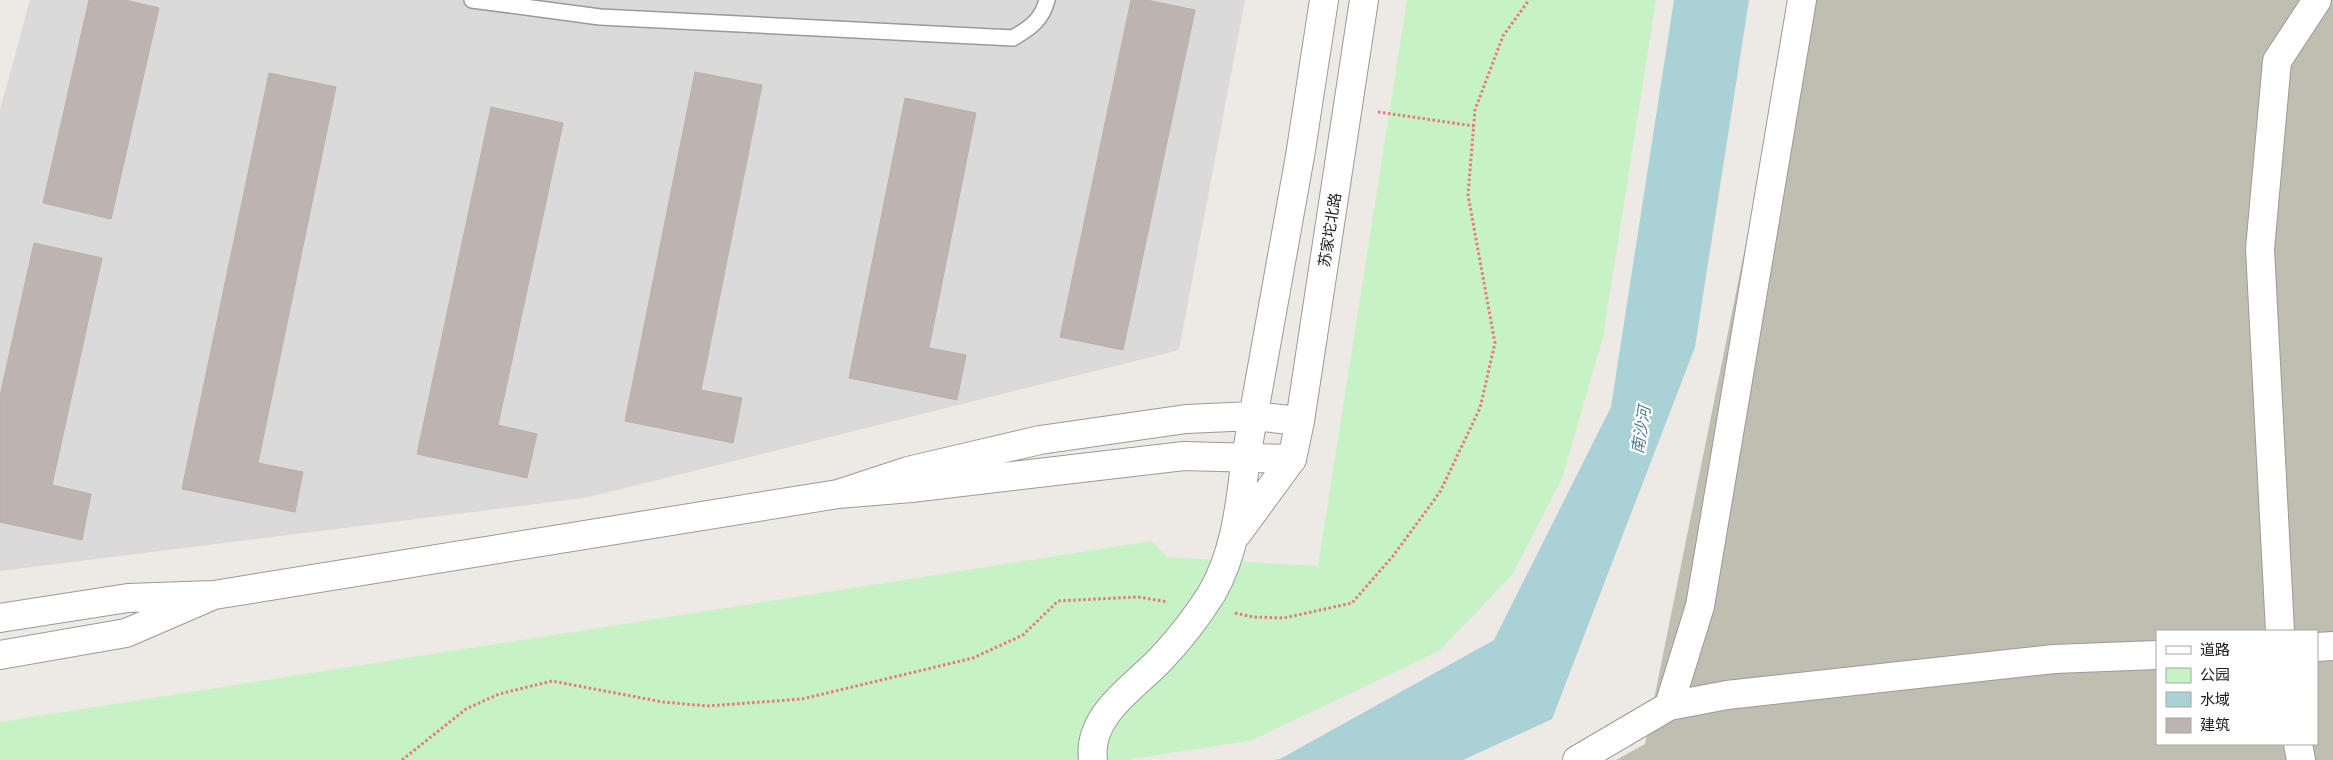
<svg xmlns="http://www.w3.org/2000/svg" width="2333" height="760" viewBox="0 0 2333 760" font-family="'Roboto Condensed','Noto Sans SC',sans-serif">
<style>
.residential{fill:#dbdada}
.construction{fill:#c0beb0;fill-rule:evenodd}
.park{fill:#c7f2c5}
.water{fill:#a9d1d6}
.building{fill:#bdb4b1;stroke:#bdaea8}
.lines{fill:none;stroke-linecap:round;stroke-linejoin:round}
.service-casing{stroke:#9a9a9a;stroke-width:18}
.minor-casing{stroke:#9a9a9a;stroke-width:30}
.tertiary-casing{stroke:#9a9a9a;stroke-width:30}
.path{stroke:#e9797c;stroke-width:3;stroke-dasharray:2.5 2.5;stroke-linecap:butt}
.service{stroke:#fff;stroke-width:15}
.minor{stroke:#fff;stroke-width:28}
.tertiary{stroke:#fff;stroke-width:28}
.labels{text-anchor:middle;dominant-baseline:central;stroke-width:4.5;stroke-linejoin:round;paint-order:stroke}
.street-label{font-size:15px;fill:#1d1d1d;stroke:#fff}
.water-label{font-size:16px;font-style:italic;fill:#4e7993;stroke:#fff}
</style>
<rect width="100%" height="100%" fill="#ede9e4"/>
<path class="residential" d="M30,0H1245L1179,350L585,498L0,571V110Z"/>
<path class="construction" d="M1795,0H2333V760H1616L1645,744ZM2157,631H2317V744H2157Z"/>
<path class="park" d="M1407,0H1656L1603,337L1562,479L1512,575L1439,651L1253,740L1126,760H0V722L1152,541L1167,557L1318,566Z"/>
<path class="water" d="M1674,0H1749L1695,347L1552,719L1463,760H1274L1280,759L1494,640L1611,407Z"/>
<path class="building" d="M89,0H125L159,8L111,219L43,203Z
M1131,0H1147L1195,10L1123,350L1060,337Z
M695,72L762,85L701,390L742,398L733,443L625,421Z
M269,73L336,87L258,463L303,472L295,512L182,489Z
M905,98L976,113L929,348L966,355L957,400L849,378Z
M491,107L563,123L498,425L537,434L527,478L417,454Z
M34,243L102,258L52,485L91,494L82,540L0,522V396Z"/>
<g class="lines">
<defs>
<path id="service" d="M472,0L600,17L1013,38C1030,28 1042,20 1047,0"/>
<path id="minor" d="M1237,534L1292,459
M2280,631L2260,249L2277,61L2317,0
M2317,647L2333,646
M1669,706L1727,695L2054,659L2157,655
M2298,744L2301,760
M1093,760C1087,716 1133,688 1160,660C1179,640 1197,617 1212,593C1236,551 1240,504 1246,457
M1577,760L1669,706L1700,606L1802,0"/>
<path id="tertiary" d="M1300,421L1253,416L1186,419L1040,440L908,471L838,494L911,488L1184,456L1292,459L1300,421L1364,0
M1246,457L1300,156L1324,0
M214,595L838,494
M0,618L128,598L214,595L126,633L0,655"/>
</defs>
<use href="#service" class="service-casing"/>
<use href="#minor" class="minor-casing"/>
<use href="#tertiary" class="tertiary-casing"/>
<path class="path" d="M1378,112L1474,126
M1235,613L1253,617L1284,618L1352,603L1393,556L1440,492L1480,408L1495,343L1468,195L1475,110L1503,36L1529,0
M402,760L466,709L499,694L552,681L663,702L707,706L802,699L973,658L1023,635L1058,601L1138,597L1168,602"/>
<use href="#service" class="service"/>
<use href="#minor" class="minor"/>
<use href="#tertiary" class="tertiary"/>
</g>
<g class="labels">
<g class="street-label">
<text transform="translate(1330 230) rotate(-81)">苏家坨北路</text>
</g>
<g class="water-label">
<text transform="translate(1641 430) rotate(-81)">南沙河</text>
</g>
</g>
<rect x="2156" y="630" width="162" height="115" fill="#ffffff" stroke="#a5a5a5"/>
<rect x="2166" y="646" width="25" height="8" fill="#ffffff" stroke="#a5a5a5"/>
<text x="2200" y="655" font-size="15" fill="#1d1d1d">道路</text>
<rect x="2166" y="668" width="25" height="15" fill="#c7f2c5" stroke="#a5a5a5"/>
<text x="2200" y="680" font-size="15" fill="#1d1d1d">公园</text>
<rect x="2166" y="692" width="25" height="15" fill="#a9d1d6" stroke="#a5a5a5"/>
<text x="2200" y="705" font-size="15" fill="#1d1d1d">水域</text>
<rect x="2166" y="718" width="25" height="15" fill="#bdb4b1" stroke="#a5a5a5"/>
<text x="2200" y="730" font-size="15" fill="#1d1d1d">建筑</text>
</svg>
